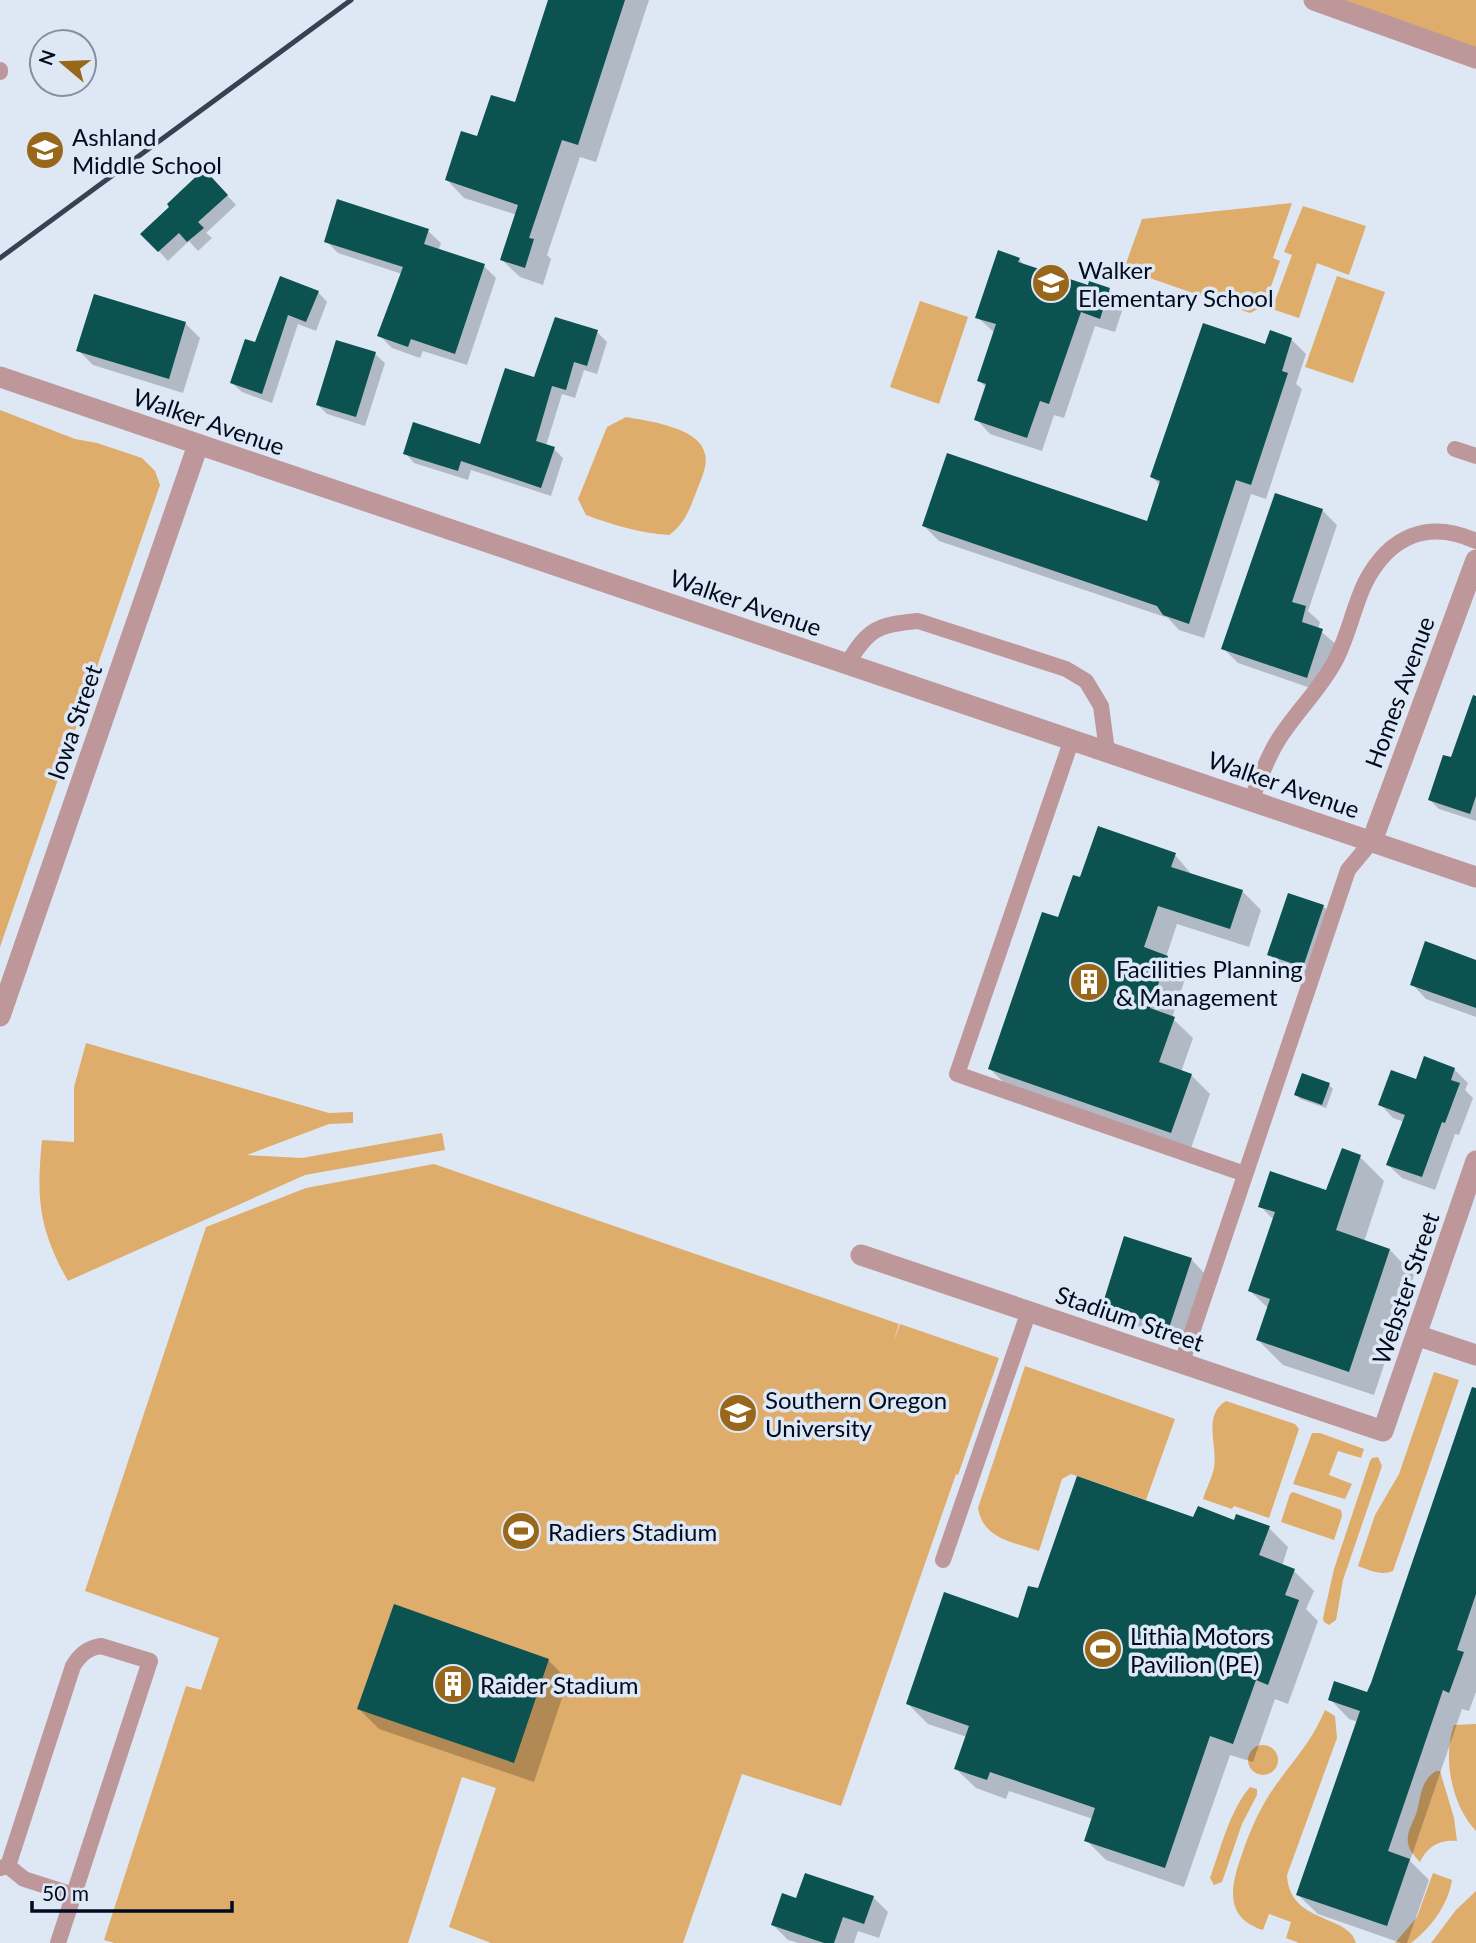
<svg xmlns="http://www.w3.org/2000/svg" width="1476" height="1943" viewBox="0 0 1476 1943" font-family="Lato,sans-serif">
<style>
.green{fill:#deac6b}
.shadow{fill:#0003}
.building{fill:#0b5250}
.lines{fill:none;stroke-linecap:round;stroke-linejoin:round}
.service{stroke:#bd979a;stroke-width:16}
.minor{stroke:#bd979a;stroke-width:21}
.tertiary{stroke:#bd979a;stroke-width:21}
.rail{stroke:#364154;stroke-width:5}
.labels{text-anchor:middle;dominant-baseline:central;stroke-width:7;stroke-linejoin:round;paint-order:stroke}
.poi-label{font-size:24px;fill:#000b20;stroke:#dee8f5;text-anchor:start}
.street-label{font-size:24px;fill:#000b20;stroke:#dee8f5}
</style>
<rect width="100%" height="100%" fill="#dee8f5"/>
<path class="green" d="M1307,0H1476V60Z
M1292,203L1273,258L1280,261L1264,306L1250,313L1124,269L1142,219Z
M1303,206L1366,226L1349,275L1317,263L1299,318L1272,309L1292,255L1284,252Z
M1337,276L1385,292L1353,383L1305,367Z
M920,301L968,317L939,404L890,387Z
M0,410L75,439L97,443L142,458L155,471L160,485L0,947Z
M626,417C647,421 700,427 705,454C708,466 701,479 697,490C690,508 685,524 669,535C640,533 613,525 586,515L578,499L607,427Z
M86,1043L329,1113L353,1112V1123L329,1124L247,1155L302,1158L442,1133L445,1150L305,1175L68,1281C39,1229 36,1199 42,1140L74,1142V1087Z
M434,1164L899,1324L893,1343L900,1324L999,1358L958,1475L956,1474L841,1806L742,1774L683,1943H491L449,1927L496,1788L462,1777L408,1943H114L104,1940L186,1686L201,1690L219,1638L85,1591L206,1227L306,1188Z
M1025,1366L1175,1419L1146,1500L1071,1474L1062,1479L1039,1551C1013,1542 983,1539 978,1508Z
M1434,1372L1459,1380L1393,1571C1381,1576 1369,1570 1358,1566L1375,1515L1399,1474Z
M1226,1401L1295,1424L1299,1429L1269,1518L1234,1506L1232,1509L1203,1499C1206,1489 1212,1478 1214,1468C1218,1446 1202,1415 1226,1401Z
M1312,1433H1320L1364,1449L1361,1458L1338,1451L1329,1475L1352,1484L1345,1499L1293,1484Z
M1378,1457L1382,1466L1343,1580L1336,1620L1329,1625L1324,1622L1323,1618L1334,1569L1370,1461L1372,1458Z
M1293,1492L1341,1510L1342,1516L1334,1540L1281,1522L1290,1494Z
M1325,1710L1335,1716L1337,1738L1287,1875C1289,1924 1349,1914 1356,1943H1299L1286,1938L1291,1922L1269,1914L1263,1930C1223,1917 1231,1885 1242,1854C1248,1836 1256,1817 1266,1800C1278,1780 1294,1762 1307,1743C1314,1733 1320,1721 1325,1710Z
M1476,1724V1831C1452,1806 1442,1758 1454,1725Z
M1248 1760a15 15 0 1 1 30 0a15 15 0 1 1-30 0Z
M1436,1771H1440L1454,1818L1457,1841C1441,1839 1427,1846 1420,1862C1415,1856 1409,1851 1408,1843C1406,1831 1414,1822 1417,1811C1421,1796 1421,1780 1436,1771Z
M1250,1787L1257,1789V1795L1242,1824L1222,1882L1214,1885L1210,1878C1221,1848 1229,1812 1250,1787Z
M1433,1873L1452,1880C1448,1905 1431,1928 1411,1943H1395L1417,1917Z
M1476,1891V1943H1431L1456,1910Z"/>
<path class="shadow" d="M550,0H649L596,162L580,157L547,255L551,259L543,285L520,277L502,260L517,215L464,198L447,180L478,138L516,105Z
M214,181L236,205L206,233L212,238L198,251L189,241L168,261L143,234Z
M428,231L441,243L438,251L484,266L496,278L467,365L423,351L420,358L392,348L379,335L402,274L338,253L326,241Z
M1019,259L1026,267L1089,287L1109,290L1124,305L1115,332L1095,326L1064,418L1054,415L1042,451L990,434L976,419L987,388L979,381L995,333L977,317Z
M281,278L318,292L327,302L316,331L298,324L272,403L242,392L232,383L256,344Z
M185,323L200,338L183,393L93,365L78,350Z
M597,332L607,342L597,374L584,370L575,398L562,394L546,446L554,449L563,458L551,496L471,470L468,480L414,463L405,453L481,446L535,379Z
M1291,339L1306,354L1296,384L1302,389L1266,499L1251,494L1204,638L1179,630L1168,618L939,541L924,526L1148,523L1160,485L1152,477L1266,347Z
M375,354L385,363L365,426L327,414L318,405Z
M1322,510L1337,525L1308,611L1320,622L1318,629L1337,645L1322,692L1238,663L1223,648Z
M1476,708V821L1439,809L1430,800Z
M1175,855L1193,876L1242,891L1261,910L1249,947L1177,924L1166,957L1186,976L1172,1018L1193,1038L1181,1072L1191,1075L1210,1094L1190,1151L1009,1088L990,1069L1059,920L1081,879Z
M1323,906L1333,916L1313,975L1279,964L1269,954Z
M1476,962V1017L1426,999L1412,984Z
M1454,1069L1468,1083L1465,1090L1473,1098L1459,1135L1455,1134L1435,1190L1402,1178L1388,1165L1404,1122L1393,1118L1380,1104L1417,1082Z
M1329,1085L1333,1089L1326,1108L1300,1099L1296,1094Z
M1360,1157L1384,1181L1364,1242L1390,1250L1414,1275L1374,1395L1283,1365L1258,1340L1269,1309L1250,1291L1274,1220L1260,1206L1327,1192Z
M1191,1259L1205,1274L1184,1341L1118,1320L1104,1305Z
M1476,1404V1692L1469,1711L1462,1709L1410,1861L1429,1880L1407,1943H1401L1318,1914L1298,1895L1358,1722L1349,1719L1330,1699L1368,1694Z
M1194,1519L1236,1522L1269,1528L1288,1547L1282,1566L1294,1571L1314,1591L1306,1609L1318,1621L1288,1704L1275,1699L1253,1762L1230,1755L1184,1887L1106,1860L1086,1840L1093,1819L1009,1791L1006,1799L976,1788L956,1769L967,1737L928,1724L908,1704L1020,1621L1039,1590Z
M548,1660L568,1680L534,1782L379,1729L359,1709Z
M873,1897L888,1912L879,1938L858,1931L854,1943H798L788,1940L773,1925L797,1900Z"/>
<path class="building" d="M548,0H625L578,145L562,140L529,238L534,239L525,268L500,260L518,205L445,180L461,131L477,136L491,95L515,102Z
M204,169L228,195L198,222L204,228L187,242L179,233L158,252L140,234L169,207L167,204Z
M337,199L429,229L424,244L485,264L455,354L411,339L408,347L377,336L403,267L324,242Z
M998,250L1020,258L1018,262L1088,285L1089,281L1110,288L1100,319L1081,312L1049,404L1040,401L1027,438L974,420L986,384L977,381L996,324L975,318Z
M280,276L319,291L306,322L288,315L262,394L230,383L245,339L255,342Z
M94,294L186,322L169,379L76,351Z
M555,317L598,330L587,366L574,362L566,390L552,386L536,441L555,447L541,488L461,461L458,471L403,454L413,422L480,444L505,368L534,377Z
M1203,323L1265,344L1270,330L1292,338L1282,371L1288,373L1251,485L1236,480L1189,624L1163,615L1157,606L922,526L947,453L1147,521L1160,481L1150,477Z
M336,340L376,352L356,417L316,405Z
M1275,493L1323,509L1292,602L1306,606L1302,622L1323,629L1307,678L1221,649Z
M1473,695L1476,696V796L1470,814L1428,800L1443,755L1451,757Z
M1098,826L1176,853L1171,867L1243,890L1230,929L1158,906L1144,947L1168,956L1150,1008L1175,1017L1159,1062L1192,1074L1171,1133L988,1069L1042,912L1058,917L1073,875L1080,877Z
M1288,893L1324,905L1303,967L1267,955Z
M1425,941L1476,960V1008L1410,985Z
M1424,1056L1455,1068L1451,1080L1460,1083L1445,1123L1442,1122L1422,1177L1386,1165L1405,1115L1378,1105L1391,1070L1416,1079Z
M1302,1073L1330,1083L1322,1105L1294,1095Z
M1342,1148L1361,1155L1336,1230L1390,1249L1349,1372L1256,1340L1270,1299L1248,1291L1275,1212L1258,1207L1270,1171L1326,1190Z
M1124,1236L1192,1258L1169,1328L1102,1306Z
M1472,1387L1476,1388V1594L1457,1650L1464,1652L1449,1693L1443,1690L1388,1851L1410,1859L1387,1926L1296,1895L1360,1711L1328,1700L1334,1681L1367,1692L1371,1683Z
M1077,1476L1193,1517L1198,1506L1234,1520L1236,1514L1270,1526L1259,1555L1295,1569L1285,1595L1299,1600L1268,1685L1256,1680L1233,1744L1210,1736L1165,1868L1084,1841L1095,1808L990,1772L987,1780L954,1769L969,1726L906,1704L944,1592L1018,1618L1028,1586L1038,1588Z
M394,1604L549,1659L514,1763L357,1709Z
M805,1873L874,1896L864,1924L843,1917L834,1943H824L771,1925L782,1893L796,1898Z"/>
<g class="lines">
<path class="service" d="M0,70V72
M1455,449L1476,456
M847,664C869,628 877,625 918,621L1066,669L1086,681L1101,706L1107,751
M1072,739L957,1074L1245,1174
M1251,801C1259,781 1266,760 1277,742C1294,714 1318,692 1334,663C1348,638 1353,608 1365,583C1389,536 1428,519 1476,541
M1182,1362L1348,870L1372,841
M943,1560L1029,1311
M8,1866L24,1879L74,1895
M0,1868L8,1866L73,1666C80,1655 87,1648 101,1646L150,1661L58,1943"/>
<path class="minor" d="M1314,0L1476,58
M1372,841L1476,560
M0,1016L198,445
M861,1255L1383,1431L1476,1161
M1416,1335L1476,1355"/>
<path class="tertiary" d="M0,377L1476,877"/>
<path class="rail" d="M0,258L351,0"/>
</g>
<defs>
<symbol id="school-disc" viewBox="-11 -11 22 22"><circle r="9.5" fill="#99671b" stroke="#dee8f5"/><path d="M0-5L7-2L0 1L-7-2ZM-4 1L0 2.5L4 1V4Q0 6-4 4Z" fill="#fff"/></symbol>
<symbol id="building-disc" viewBox="-11 -11 22 22"><circle r="9.5" fill="#99671b" stroke="#dee8f5"/><path d="M-4-6H4V6H1V3H-1V6H-4ZM-2.5-4.3h1.7v1.8h-1.7ZM.8-4.3h1.7v1.8H.8ZM-2.5-1h1.7V.8h-1.7ZM.8-1h1.7V.8H.8Z" fill="#fff"/></symbol>
<symbol id="university-disc" viewBox="-11 -11 22 22"><circle r="9.5" fill="#99671b" stroke="#dee8f5"/><path d="M0-5L7-2L0 1L-7-2ZM-4 1L0 2.5L4 1V4Q0 6-4 4Z" fill="#fff"/></symbol>
<symbol id="stadium-disc" viewBox="-11 -11 22 22"><circle r="9.5" fill="#99671b" stroke="#dee8f5"/><path d="M0-5a6.5 5 0 1 0 0 10a6.5 5 0 1 0 0-10ZM-3.5-1.8h7v3.6h-7Z" fill="#fff"/></symbol>
</defs>
<g fill-rule="evenodd">
<use href="#school-disc" x="23" y="128" width="44" height="44"/>
<use href="#school-disc" x="1029" y="261" width="44" height="44"/>
<use href="#building-disc" x="1067" y="960" width="44" height="44"/>
<use href="#university-disc" x="716" y="1391" width="44" height="44"/>
<use href="#stadium-disc" x="499" y="1509" width="44" height="44"/>
<use href="#stadium-disc" x="1081" y="1627" width="44" height="44"/>
<use href="#building-disc" x="431" y="1662" width="44" height="44"/>
</g>
<g class="labels">
<g class="poi-label">
<text x="72" y="136">Ashland<tspan x="72" dy="28">Middle School</tspan></text>
<text x="1078" y="269">Walker<tspan x="1078" dy="28">Elementary School</tspan></text>
<text x="1116" y="968">Facilities Planning<tspan x="1116" dy="28">&amp; Management</tspan></text>
<text x="765" y="1399">Southern Oregon<tspan x="765" dy="28">University</tspan></text>
<text x="548" y="1531">Radiers Stadium</text>
<text x="1130" y="1635">Lithia Motors<tspan x="1130" dy="28">Pavilion (PE)</tspan></text>
<text x="480" y="1684">Raider Stadium</text>
</g>
<g class="street-label">
<text transform="translate(209 421) rotate(19)">Walker Avenue</text>
<text transform="translate(746 602) rotate(19)">Walker Avenue</text>
<text transform="translate(1399 692) rotate(-70)">Homes Avenue</text>
<text transform="translate(74 722) rotate(-71)">Iowa Street</text>
<text transform="translate(1284 784) rotate(19)">Walker Avenue</text>
<text transform="translate(1405 1288) rotate(-71)">Webster Street</text>
<text transform="translate(1130 1318) rotate(19)">Stadium Street</text>
</g>
</g>
<g transform="translate(63 63) rotate(289)"><circle r="33" fill="#dee8f5" stroke="#8590a0" stroke-width="2"/>
<path d="M0-5L12 26L0 18L-12 26Z" fill="#99671b"/>
<text y="-10" font-size="19" font-weight="bold" text-anchor="middle" fill="#000b20">N</text>
</g>
<path d="M32 1901v10h200v-10" fill="none" stroke="#000b20" stroke-width="3.5"/>
<text x="42" y="1901" font-size="21" fill="#000b20" stroke="#dee8f5" stroke-width="5" paint-order="stroke">50 m</text>
</svg>
